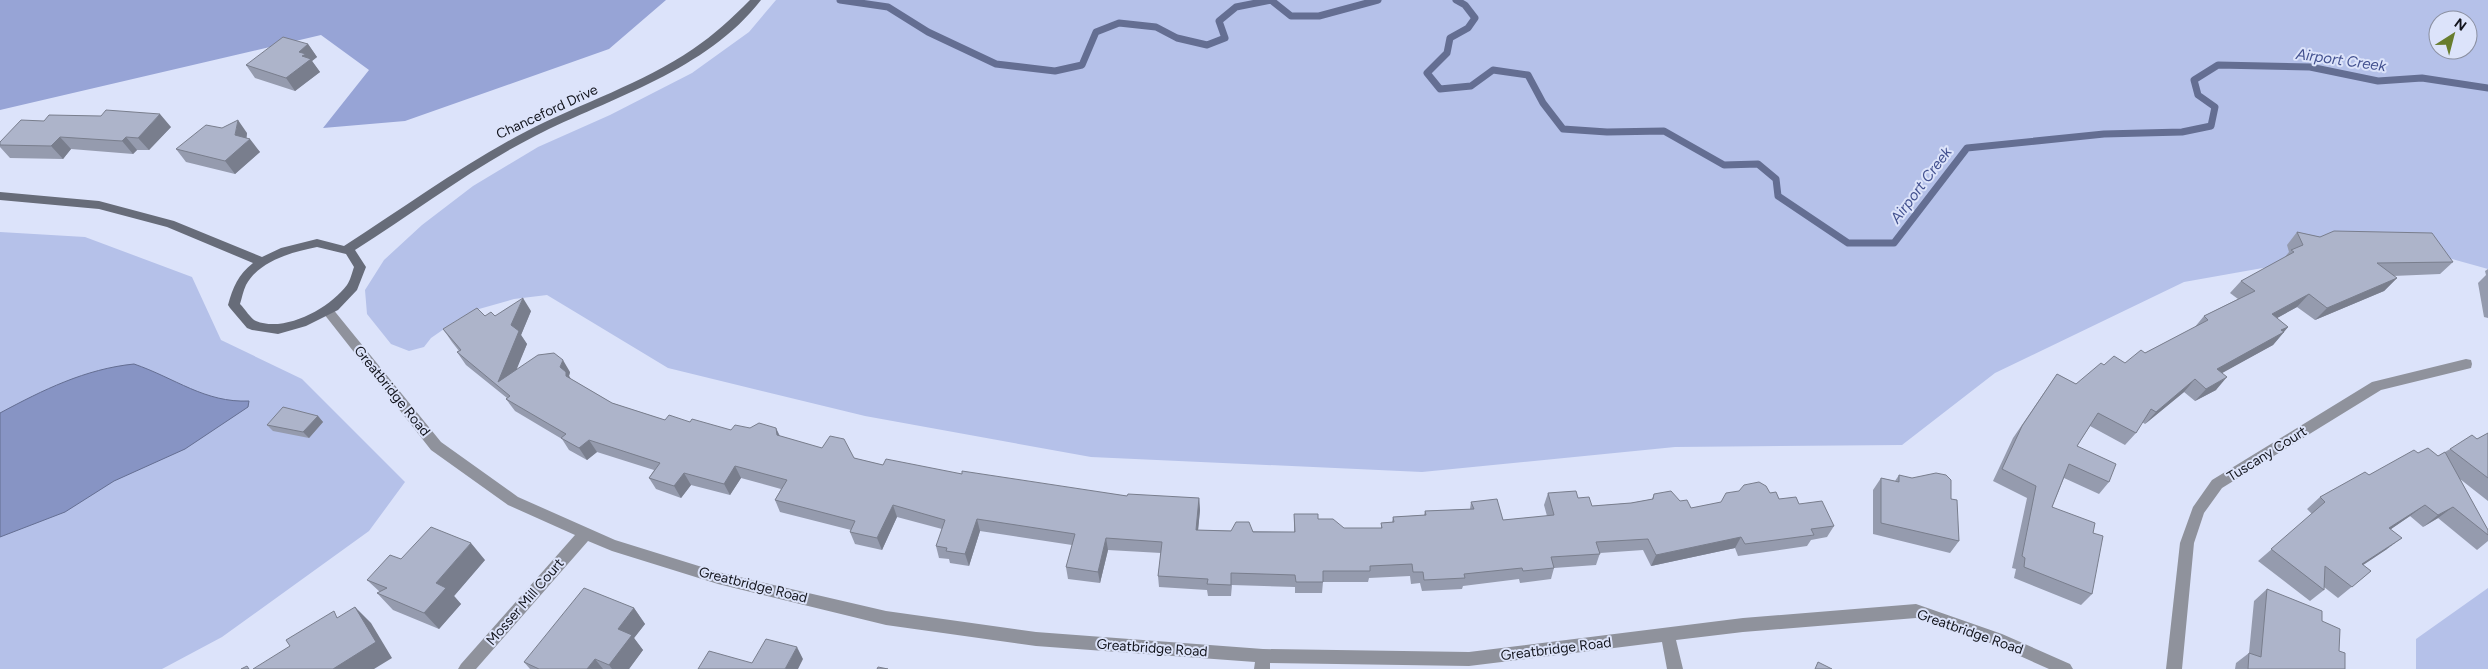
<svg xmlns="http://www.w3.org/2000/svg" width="2488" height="669" viewBox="0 0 2488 669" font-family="Figtree,sans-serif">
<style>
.green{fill:#b5c1e9;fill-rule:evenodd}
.forest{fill:#97a4d6}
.water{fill:#8794c4;stroke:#646e92}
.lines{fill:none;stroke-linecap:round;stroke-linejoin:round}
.stream{stroke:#646e92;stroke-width:7}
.street{fill:#8f929c;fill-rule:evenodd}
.secondary{fill:#676c79;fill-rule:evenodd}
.wall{fill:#959bae}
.shaded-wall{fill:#797e8d}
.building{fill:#adb4ca;stroke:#797e8d}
.labels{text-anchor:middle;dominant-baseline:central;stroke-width:4;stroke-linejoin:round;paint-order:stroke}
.street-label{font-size:14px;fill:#12141c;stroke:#dce3fa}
.water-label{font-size:15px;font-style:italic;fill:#43518f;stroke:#dce3fa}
</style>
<rect width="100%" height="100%" fill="#dce3fa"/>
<path class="green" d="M776,0H2488V269L2398,244L2184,282L1995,373L1902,445L1675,447L1422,472L1091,457L865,416L668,368L547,295L514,299L479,309L457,320L431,338L424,347L409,351L391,344L367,314L365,290L384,260L422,225L473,186L538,147L610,115L692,73L749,32ZM2438,20H2468V50H2438Z
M0,232L85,237L192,277L221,340L302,379L405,482L369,531L222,637L162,669H0Z
M2488,588V669H2416V639Z"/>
<path class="forest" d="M0,0H666L609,49L405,121L323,128L369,70L321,35L0,110Z"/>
<path class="water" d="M134,364C175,378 205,403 249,401L248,407L185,449L114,481L65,512L0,537V413C43,390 85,369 134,364Z"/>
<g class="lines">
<path class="stream" d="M840,0L888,7L928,32L996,64L1055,71L1082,65L1096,32L1119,23L1156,27L1177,38L1207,45L1225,38L1219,21L1236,7L1271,0L1291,16H1319L1378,0
M1456,0L1465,5L1475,18L1468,28L1450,38L1447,53L1427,73L1440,89L1471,86L1493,70L1528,75L1543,103L1563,129L1607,132L1664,131L1724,165L1758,164L1776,179L1778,196L1848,243H1894L1967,148L2104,134L2182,132L2211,126L2215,107L2198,95L2194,80L2218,65L2310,67L2378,81L2422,78L2488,88"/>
<path class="street" d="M328,306L332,308L441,442L518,497L615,540L718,572L886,611L1036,632L1263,649L1469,652L1743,618L1916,604L2002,634L2070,664L2073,669H2049L1993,644L1916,618L1743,632L1676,640L1683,669H1667L1662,642L1469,666L1270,663V669H1254L1255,662L1036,646L886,625L718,584L612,551L588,541L476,669H458L461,664L575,535L508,505L431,450L324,314L322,311L324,308Z
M2466,359L2471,360L2472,364L2471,368L2381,390L2222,488L2204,513L2194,543L2182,669H2166L2180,543L2193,507L2212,480L2372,382Z"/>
<path class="secondary" d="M750,0H761C706,71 612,97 535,136C472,168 415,212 355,250L366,267L357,290L338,310L306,326L278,334L252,330L247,328L230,308L228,305C233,287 238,275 253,263L167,227L99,209L0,200V192L99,201L174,221L262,257L281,248L317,239L344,246C405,207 463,164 527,131C582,103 641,84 693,49C714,35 732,18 750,0ZM317,247L346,254L354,267C352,273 350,281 347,285C330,308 285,333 256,321C251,319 245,309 240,304C242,298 243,291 246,285C259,261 292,252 317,247Z"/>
</g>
<path class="wall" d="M308,44L317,57L312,61L320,72L295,91L255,78L246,65Z
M171,127L149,150H137L133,154L71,149L63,159L10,158L0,147V142Z
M247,133L246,138L260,152L235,174L186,162L176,149Z
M2297,232L2320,237L2453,262L2440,274L2393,276L2397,278L2384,291L2315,320L2297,307L2277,318L2288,327L2284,332L2273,345L2221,373L2216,390L2195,401L2184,392L2145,424L2142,422L2136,433L2125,445L2090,426L2077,446L2109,482L2099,494L2064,478L2052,507L2093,533L2092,594L2081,605L2014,578L2016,569L2012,568L2027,498L1993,481L2013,438L2057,374L2076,384L2104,365L2125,363L2194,328L2204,316L2238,299L2230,293L2241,281L2284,258L2289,252L2287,245Z
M2488,269V318L2484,317L2478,283L2486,275L2485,271Z
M531,311L521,335L527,344L516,369L570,372L569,376L571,379L612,403L665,420L690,422L731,430L750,428H776L780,436L854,458L883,465L962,474L1127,496L1199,498L1200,510L1198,530L1294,532V514L1318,519L1344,528H1381V523L1392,522L1393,517L1424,515L1425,511L1470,509L1471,502L1503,520L1547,516L1544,505L1548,493L1578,498L1592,506L1631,503L1652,499L1654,494L1680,501L1691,508L1770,493L1779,499L1799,504L1834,526L1827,537L1811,540L1807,546L1738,556L1735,548L1651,566L1643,550L1600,553L1596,565L1554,568L1551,579L1520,583L1519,579L1463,586L1462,589L1422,591L1420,583L1411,584L1410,576L1369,578L1368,582H1323L1322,593H1295V587L1232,585L1231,596H1208L1207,590L1159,587L1158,576L1161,553L1108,550L1100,583L1068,579L1066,567L1072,545L980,531L969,566L950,563L949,559L939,558L936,546L942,529L897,517L882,550L855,544L850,532L851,530L780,512L775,500L781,489L741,478L730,495L691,485L681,498L656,489L649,478L654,470L597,452L587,460L569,450L562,439L515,411L506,399L507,398L466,365L457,352L459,351L452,342L443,329L485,316H495Z
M318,416L323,422L309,438L273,431L267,425Z
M2488,433V501L2460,479L2488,530V541L2477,550L2438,518L2423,527L2410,516L2391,529L2387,549L2363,565L2371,571L2338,598L2324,587V590L2310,601L2258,561L2312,514L2307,509L2320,497L2418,453L2438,456L2445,452L2450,449L2477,439Z
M1899,475L1951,499L1959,541L1950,553L1873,534V490L1881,478L1895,481Z
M401,559L485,560L454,596L461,604L439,629L393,610L377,593L380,592L367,580Z
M2267,589L2322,621L2339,651L2345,669H2235L2236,663L2249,653L2254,601Z
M634,608L645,624L634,638L643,650L629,669H530L524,662Z"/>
<path class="shaded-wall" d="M308,44L317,57L312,61L320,72L295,91L286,78L299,52Z
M160,114L171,127L149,150L138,138Z
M238,120L247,133L246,143L250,139L260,152L235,174L225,161L235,135Z
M60,137L71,149L63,159L51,146Z
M126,137L137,150L133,154L122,141Z
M2397,278L2384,291L2315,320L2327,308Z
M2309,294L2297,307L2261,327L2272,314Z
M523,298L531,311L521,335L527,344L507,393L498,382L511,325Z
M2288,327L2282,334L2284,332L2273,345L2206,382L2217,369L2281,330Z
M563,360L570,372L569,376L574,384L573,389L560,367Z
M2227,377L2216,390L2195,401L2206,389Z
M2195,379L2184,392L2145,424L2156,412Z
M318,416L323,422L309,438L303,432Z
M776,428L781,440L777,435Z
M589,440L597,452L587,460L579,448Z
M735,466L741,478L730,495L724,484Z
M684,473L691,485L681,498L674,486Z
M1199,498L1200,510L1197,541L1196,530Z
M893,505L897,517L882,550L877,538Z
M2425,505L2410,516L2375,540L2389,528Z
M2453,507L2438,518L2423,527L2438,515Z
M977,519L980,531L969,566L965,554Z
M1741,537L1735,548L1651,566L1656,555Z
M1106,538L1108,550L1100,583L1098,572Z
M2402,538L2387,549L2348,575L2362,564Z
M471,543L485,560L454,596L461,604L439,629L424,613L436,583Z
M355,607L371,623L392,658L374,669H333Z
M634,608L645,624L634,638L643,650L629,669H612L609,665L618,629Z
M797,647L803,659L798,669H785Z
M595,659L603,669H587Z"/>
<path class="building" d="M283,37L308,44L299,52L306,54L302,56L311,59L286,78L246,65Z
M106,110L160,114L138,138L126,137L122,141L60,137L51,146L0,145V142L21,120L44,121L49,115L101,116Z
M238,120L235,135L250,139L225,161L176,149L206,125L222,128Z
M2334,231L2432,233L2453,262L2377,263L2397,278L2327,308L2309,294L2272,314L2288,327L2281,330L2284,332L2217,369L2227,377L2206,389L2195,379L2156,412L2151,409L2136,433L2098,413L2077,446L2116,464L2109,482L2069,464L2052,507L2095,523L2093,533L2103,536L2092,594L2024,567L2025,558L2022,556L2036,486L2002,469L2022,426L2057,374L2076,384L2101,363L2104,365L2114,356L2125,363L2141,350L2145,353L2208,320L2204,316L2255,291L2241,281L2294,252L2291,250L2303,245L2297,232L2320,237Z
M523,298L511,325L519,331L498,382L538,355L554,353L563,360L560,367L566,372V376L612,403L665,420L669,415L690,422L692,419L731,430L735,425L750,428L759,423L776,428L777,435L822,448L830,436L844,439L854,458L883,465L886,459L962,474V471L1127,496L1128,494L1199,498L1196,530L1231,531L1236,522H1249L1253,532H1295L1294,514H1318V519H1333L1344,528H1382L1381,523L1394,522L1393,517L1426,515L1425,511L1474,509L1471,502L1497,499L1503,520L1554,515L1548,493L1576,491L1578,498L1589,497L1592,506L1631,503L1653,499L1654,494L1671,491L1680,501L1687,500L1691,508L1721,502L1726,493L1739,491L1744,485L1759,482L1766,486L1770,493L1776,492L1779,499L1796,497L1799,504L1822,501L1834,526L1811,529L1814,535L1745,544L1741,537L1656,555L1648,539L1596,542L1600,554L1551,557L1554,568L1523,571L1522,568L1464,574L1465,578L1424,580L1423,572H1413L1412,564L1370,566V571H1323V582H1296L1295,575L1231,573V585L1207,584L1208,579L1158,576L1162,542L1106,538L1098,572L1066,567L1075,534L977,519L965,554L946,551L947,548L936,546L945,520L893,505L877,538L850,532L855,521L775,500L787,480L735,466L724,484L684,473L674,486L649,478L660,463L589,440L579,448L561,438L566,434L506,399L510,396L457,352L461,350L443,329L477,308L485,316L491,312L495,316Z
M283,407L318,416L303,432L267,425Z
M2488,433V478L2450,449L2472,435L2477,439Z
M2428,448L2438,456L2445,452L2488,530V535L2453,507L2438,515L2425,505L2389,528L2402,538L2362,564L2371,571L2352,587L2325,566L2324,590L2271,549L2325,502L2320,497L2365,472L2369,475L2414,450L2418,453Z
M1936,473L1946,475L1951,480V499L1957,500L1959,541L1881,523V478L1899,482V475L1912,478Z
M431,527L471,543L436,583L446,588L424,613L377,593L387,588L367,580L390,555L401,559Z
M584,588L634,608L618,629L632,635L609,665L595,659L587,669H539L524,662Z
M2267,589L2322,611V621L2340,629L2339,651L2345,653V669H2248L2249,653L2261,657Z
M355,607L376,642L333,669H253L290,646L286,640L334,611L337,618Z
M766,639L797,647L785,669H698L709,651L752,663Z
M1818,662L1832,669H1815Z
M247,666L249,669H241Z
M878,667L888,669H877Z"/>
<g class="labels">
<g class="street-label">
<text transform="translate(547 112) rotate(-25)">Chanceford Drive</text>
<text transform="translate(392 391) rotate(51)">Greatbridge Road</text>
<text transform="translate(2267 454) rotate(-32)">Tuscany Court</text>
<text transform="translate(753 585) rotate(14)">Greatbridge Road</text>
<text transform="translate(525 602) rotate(-49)">Mosser Mill Court</text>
<text transform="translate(1970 632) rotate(19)">Greatbridge Road</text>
<text transform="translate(1152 648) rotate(4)">Greatbridge Road</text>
<text transform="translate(1556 649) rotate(-7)">Greatbridge Road</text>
</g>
<g class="water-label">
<text transform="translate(2341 60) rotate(8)">Airport Creek</text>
<text transform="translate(1921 185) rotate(-53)">Airport Creek</text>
</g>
</g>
<g transform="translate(2453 35) rotate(36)"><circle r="24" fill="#dce3fa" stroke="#8b90a1"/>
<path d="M0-4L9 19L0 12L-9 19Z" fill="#687d2e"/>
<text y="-8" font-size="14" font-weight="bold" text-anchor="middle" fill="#12141c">N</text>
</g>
</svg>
